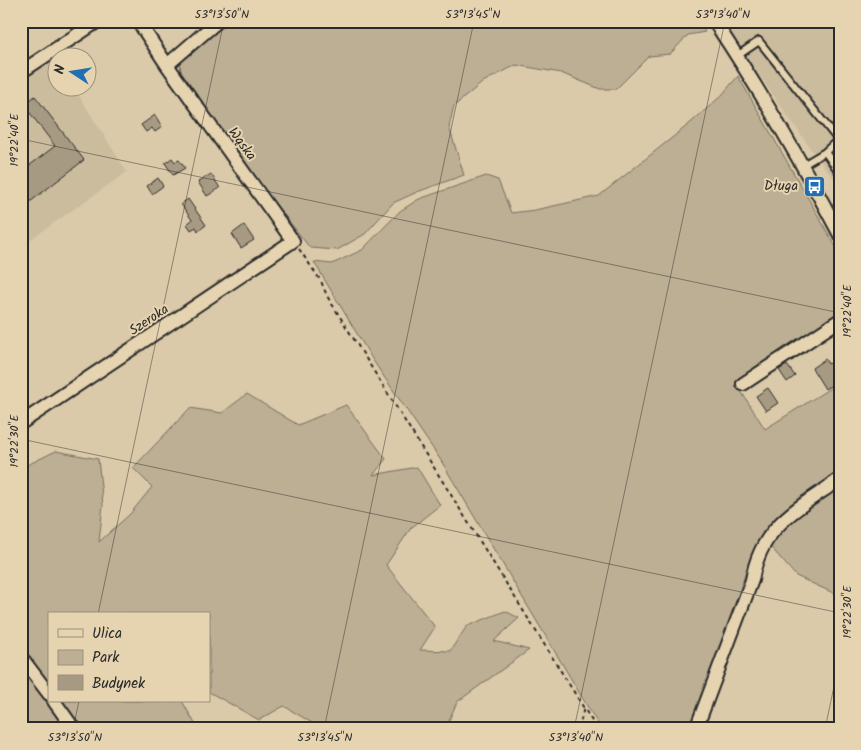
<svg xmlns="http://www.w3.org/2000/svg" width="861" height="750" viewBox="0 0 861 750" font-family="Kalam,sans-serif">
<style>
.built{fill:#cbbc9e}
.green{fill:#bdaf94;stroke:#746d60}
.building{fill:#a79a83;stroke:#2b2b2b}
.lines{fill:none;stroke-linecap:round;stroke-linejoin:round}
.service-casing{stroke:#2b2b2b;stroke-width:10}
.minor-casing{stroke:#2b2b2b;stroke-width:16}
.path{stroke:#2b2b2b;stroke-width:2;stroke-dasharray:4 4;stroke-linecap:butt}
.service{stroke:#e6d4b1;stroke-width:6}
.minor{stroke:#e6d4b1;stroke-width:12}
.ticks{fill:none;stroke:#2b2b2b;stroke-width:1;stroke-opacity:0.45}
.labels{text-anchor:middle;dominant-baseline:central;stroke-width:4;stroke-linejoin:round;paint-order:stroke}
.street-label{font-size:14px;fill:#2b2b2b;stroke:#e6d4b1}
.poi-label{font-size:14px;fill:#2b2b2b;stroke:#e6d4b1;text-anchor:end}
.neatline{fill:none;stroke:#2b2b2b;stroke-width:2}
.ticks-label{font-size:12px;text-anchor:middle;fill:#2b2b2b}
</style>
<rect width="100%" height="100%" fill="#dbcaa9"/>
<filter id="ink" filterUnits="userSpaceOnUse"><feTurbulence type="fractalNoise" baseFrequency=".02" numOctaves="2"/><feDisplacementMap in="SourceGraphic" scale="10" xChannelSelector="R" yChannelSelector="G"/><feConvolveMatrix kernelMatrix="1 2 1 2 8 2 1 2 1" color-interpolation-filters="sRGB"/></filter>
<g filter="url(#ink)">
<path class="built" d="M721,21H840V187L813,152Z
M53,54L57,61L58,88H74L127,172L21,246V76Z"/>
<path class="green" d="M224,21H699L705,32L688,35L670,54L649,56L616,89H600L561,73L516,65L483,82L454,106L449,127L464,175L417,192L393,203L365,234L337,250L310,248L220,133L181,75L180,58Z
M738,76L840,254V314L735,382L765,429L840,382V474L769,528L752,554L710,678L691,729H601L440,459L374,362L314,262L332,264L362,250L400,211L419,199L486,176L498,180L511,213L535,210L599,196L688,125L721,96Z
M247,394L298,425L346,405L386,459L373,475L417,467L440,505L411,528L386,565L435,627L420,650L450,651L467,626L505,611L519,618L494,641L529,650L457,702L445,729H322L284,706L259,720L209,692V614H49V701H182L198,729H21V466L23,467L56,451L98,459L103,505L99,542L130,514L152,487L133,468L190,408L222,413Z
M840,486V596L796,576L769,545L812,503Z"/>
<path class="building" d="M35,96L84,160L21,209V172L55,146L24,105Z
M155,115L162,127L155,132L152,128L146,132L141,125Z
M172,158L175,162L179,160L185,168L173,175L165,163Z
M211,174L220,188L207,196L198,182Z
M158,178L163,186L152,194L147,186Z
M188,199L206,225L198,231L196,227L191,230L187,224L192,220L181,204Z
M244,225L254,240L241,248L232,234Z
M825,359L828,364L830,363L840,380L825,389L812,368Z
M787,365L795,376L787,382L779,370Z
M768,388L778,403L766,411L756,396Z"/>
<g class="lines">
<defs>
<path id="service" d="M737,56L759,41L838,140L825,152
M803,165L825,152L840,173"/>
<path id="minor" d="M714,21C760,90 801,161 840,235
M167,65L218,21
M21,72L98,21
M743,384L840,320
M21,423L293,241L167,65L138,21
M21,657L49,694
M54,701L74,729
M696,729L752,580C761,525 798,509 840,479"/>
</defs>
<use href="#service" class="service-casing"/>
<use href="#minor" class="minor-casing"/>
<path class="path" d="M299,249L321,281L327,296L597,729
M579,729L584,707"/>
<use href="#service" class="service"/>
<use href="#minor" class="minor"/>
</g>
</g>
<path class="ticks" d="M21,139L840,313M21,439L840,613M98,614L224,21M73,729L79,701M324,729L474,21M574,729L725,21M825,729L840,658"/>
<defs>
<symbol id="bus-square" viewBox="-11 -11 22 22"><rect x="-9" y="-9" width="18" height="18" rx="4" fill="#1f6fb2" stroke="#e6d4b1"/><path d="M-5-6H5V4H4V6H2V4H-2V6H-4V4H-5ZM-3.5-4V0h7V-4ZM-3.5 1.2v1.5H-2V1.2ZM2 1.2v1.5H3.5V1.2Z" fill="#fff"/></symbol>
</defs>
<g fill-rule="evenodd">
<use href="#bus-square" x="802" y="174" width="25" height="25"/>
</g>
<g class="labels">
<g class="street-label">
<text transform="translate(242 144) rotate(54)">Wąska</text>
<text transform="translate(149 320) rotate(-34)">Szeroka</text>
</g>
<g class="poi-label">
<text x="798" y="186">Długa</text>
</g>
</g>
<rect width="861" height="750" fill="none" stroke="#e6d4b1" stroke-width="55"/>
<rect x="48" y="612" width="162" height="90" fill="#e6d4b1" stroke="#9b907b"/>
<rect x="58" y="629" width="25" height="8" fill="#e6d4b1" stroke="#9b907b"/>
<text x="92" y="638" font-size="15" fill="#2b2b2b">Ulica</text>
<rect x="58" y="650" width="25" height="15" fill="#bdaf94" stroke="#9b907b"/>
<text x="92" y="662" font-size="15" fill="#2b2b2b">Park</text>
<rect x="58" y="675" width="25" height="15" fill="#a79a83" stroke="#9b907b"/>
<text x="92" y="688" font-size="15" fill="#2b2b2b">Budynek</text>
<g transform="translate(72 72) rotate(282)"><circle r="24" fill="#e6d4b1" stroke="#9b907b"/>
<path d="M0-4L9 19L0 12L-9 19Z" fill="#1f6fb2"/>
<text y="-8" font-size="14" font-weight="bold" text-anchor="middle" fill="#2b2b2b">N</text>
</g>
<rect x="28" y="28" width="806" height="694" class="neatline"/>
<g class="ticks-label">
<text x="222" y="18">53°13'50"N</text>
<text x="473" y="18">53°13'45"N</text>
<text x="723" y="18">53°13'40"N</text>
<text transform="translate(14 140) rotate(-90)" y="4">19°22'40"E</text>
<text transform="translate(847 311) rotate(-90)" y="4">19°22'40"E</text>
<text transform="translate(14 441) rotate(-90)" y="4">19°22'30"E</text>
<text transform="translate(847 612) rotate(-90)" y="4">19°22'30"E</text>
<text x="75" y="741">53°13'50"N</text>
<text x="325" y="741">53°13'45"N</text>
<text x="576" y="741">53°13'40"N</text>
</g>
</svg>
